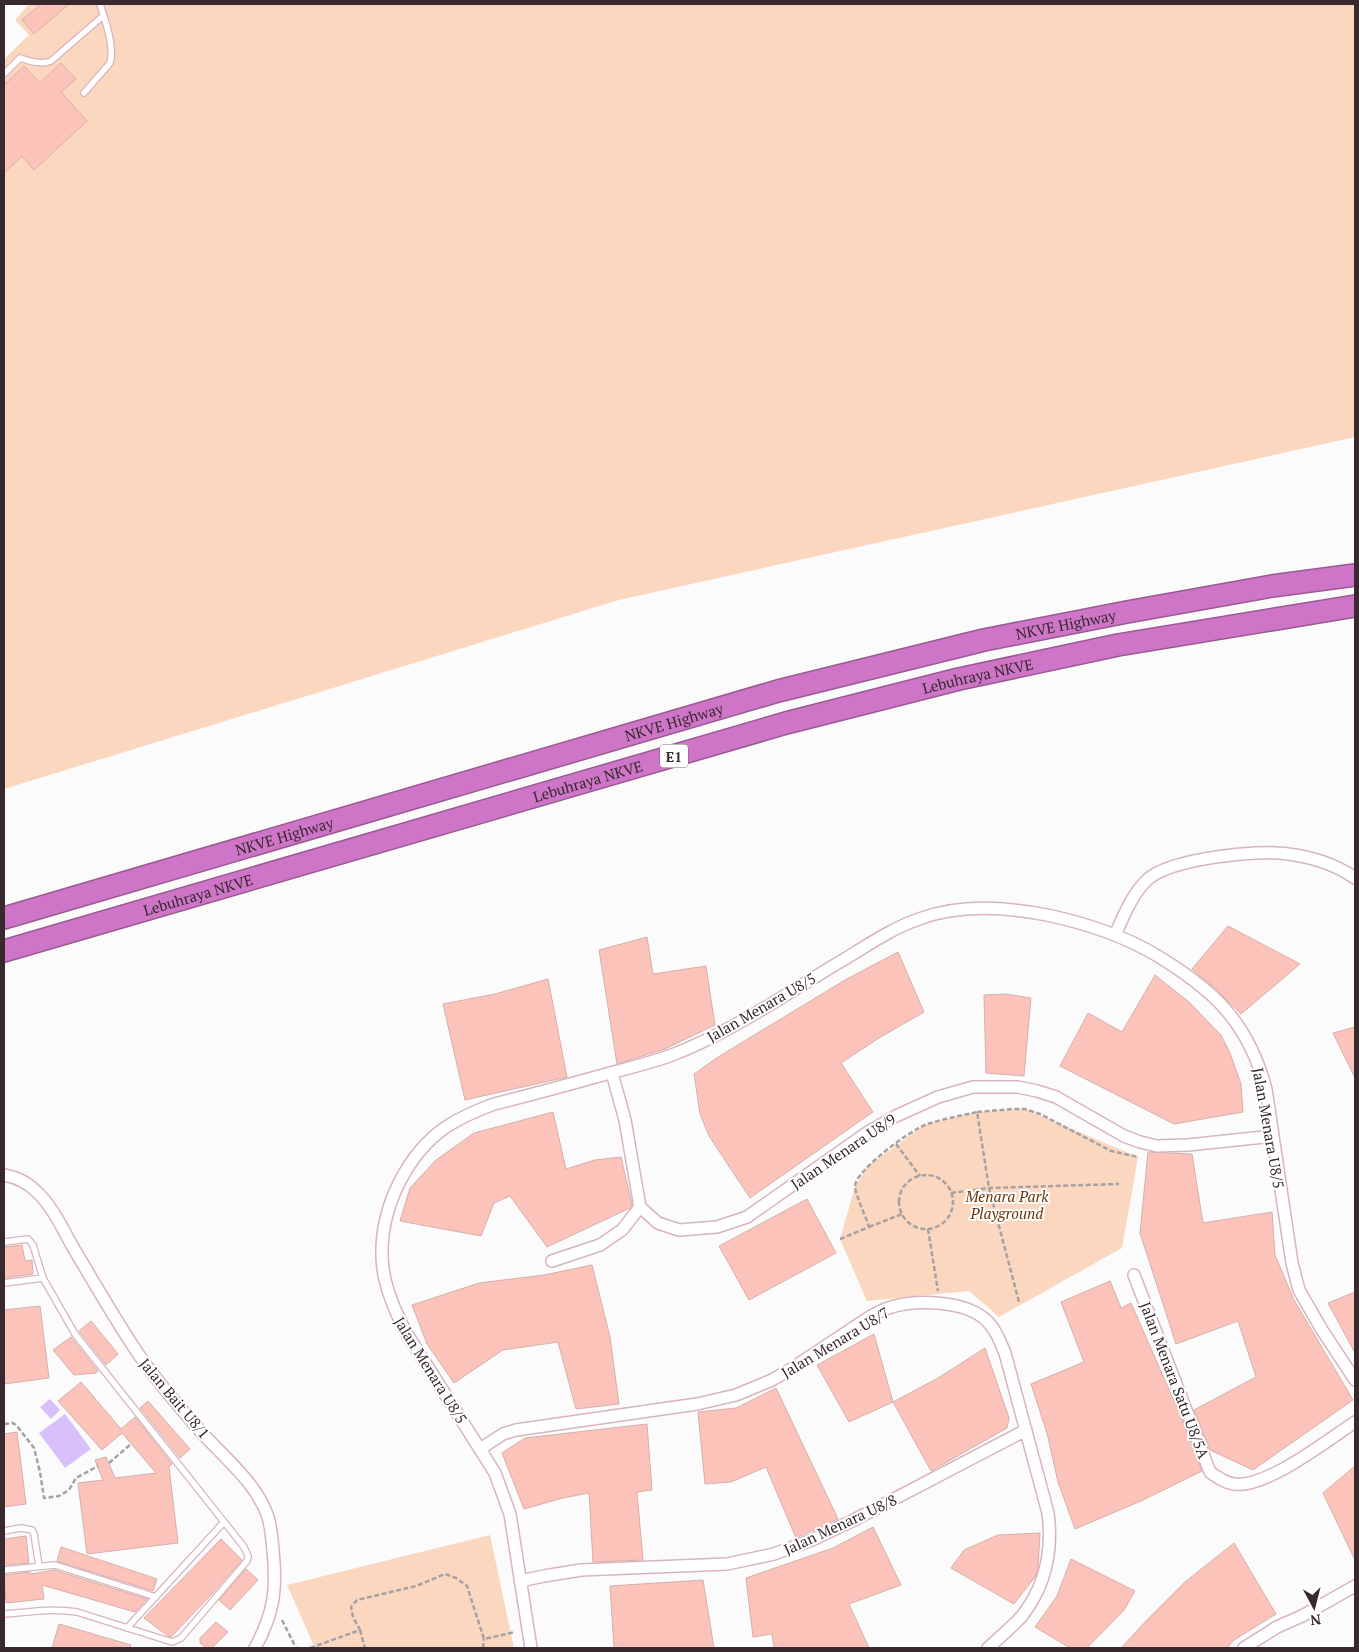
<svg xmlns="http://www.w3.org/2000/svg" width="1359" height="1652" viewBox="0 0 1359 1652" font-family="'PT Serif',serif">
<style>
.green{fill:#fbd7bf}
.water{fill:#d7c0fb}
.building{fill:#fcc3bb;stroke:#d5b0aa}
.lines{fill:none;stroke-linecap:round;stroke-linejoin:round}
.lane-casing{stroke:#d8b4be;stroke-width:8}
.street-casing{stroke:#d8b4be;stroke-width:14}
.highway-casing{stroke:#9a5a91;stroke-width:24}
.path{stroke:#a7a1a3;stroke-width:2.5;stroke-dasharray:5 2.5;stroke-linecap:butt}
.lane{stroke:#fff;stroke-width:5.5}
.street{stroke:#fff;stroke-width:11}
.highway{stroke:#cf75c7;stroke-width:21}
.labels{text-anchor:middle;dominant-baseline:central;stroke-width:4;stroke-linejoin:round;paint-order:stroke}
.shield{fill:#fff;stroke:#73696c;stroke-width:1}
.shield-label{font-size:14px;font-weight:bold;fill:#37292d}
.street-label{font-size:15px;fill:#37292d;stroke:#fff}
.park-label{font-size:15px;font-style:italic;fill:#693506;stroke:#fff}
</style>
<rect width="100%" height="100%" fill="#fbfbfb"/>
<path class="green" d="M29,4H1355V437L619,600L4,789V59L29,35L15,20Z
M1025,1109L1138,1157L1122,1248L999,1317L969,1291L867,1301L840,1239L855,1187L867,1167L924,1125L977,1112Z
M490,1535L514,1648H315L287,1585Z"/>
<path class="water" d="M50,1399L60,1410L51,1419L40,1407Z
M65,1414L91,1449L65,1468L39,1433Z"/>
<path class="building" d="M41,4H69L34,34L22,20Z
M61,63L76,79L61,92L87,121L34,170L22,156L4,173V85L24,66L40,83Z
M1228,926L1300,964L1241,1014L1216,989L1192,969Z
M647,937L653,974L706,966L715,1025L665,1049L617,1064L599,950Z
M898,952L924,1012L879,1038L841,1063L873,1112L750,1198L709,1136L700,1114L694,1074L718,1057L845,980Z
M1155,975L1189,1002L1221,1035L1230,1053L1241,1084L1243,1112L1174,1124L1060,1066L1088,1013L1122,1032Z
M548,979L567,1077L465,1100L443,1004L495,994Z
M1006,994L1031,998L1024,1076L986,1073L984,995Z
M1355,1027V1078L1333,1033Z
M553,1112L566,1169L595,1160L621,1157L632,1205L630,1208L547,1247L510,1196L494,1203L481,1236L400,1221L410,1188L436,1160L474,1133Z
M1148,1152L1192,1154L1203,1223L1272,1212L1275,1255L1294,1300L1353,1400L1253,1470L1210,1450L1194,1410L1256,1377L1238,1321L1176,1344L1140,1233Z
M807,1199L836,1253L749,1300L719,1246Z
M22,1245L25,1261L32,1260L33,1274L4,1278V1247Z
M592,1265L610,1337L619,1404L576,1409L558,1342L503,1350L454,1383L427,1344L412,1305L479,1283L544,1275Z
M1110,1281L1121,1308L1131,1303L1181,1417L1202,1471L1141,1501L1075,1529L1058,1482L1047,1433L1031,1384L1084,1362L1061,1302Z
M1355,1292V1353L1328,1303Z
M40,1306L49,1378L4,1384V1310Z
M91,1321L118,1354L106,1365L79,1331Z
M874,1334L893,1402L849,1422L817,1365Z
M71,1337L98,1371L96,1373L74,1375L53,1350Z
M985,1348L1009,1418L1007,1428L931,1471L893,1402L938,1378Z
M81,1382L121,1429L135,1417L172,1464L169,1467L178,1543L87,1554L78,1483L103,1480L95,1460L106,1457L115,1478L156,1473L122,1433L102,1450L58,1401Z
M776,1388L838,1519L796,1538L766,1467L731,1482L705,1484L698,1412L736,1408Z
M148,1401L190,1449L180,1458L140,1408Z
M647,1424L652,1490L637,1492L643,1560L593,1562L589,1493L563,1498L524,1509L502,1453L525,1438Z
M17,1432L26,1504L4,1507V1434Z
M1355,1466V1560L1323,1493Z
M873,1527L901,1585L849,1604L869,1648H774L772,1634L753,1637L746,1578L833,1548Z
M1040,1533L1038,1569L1035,1577L1014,1604L951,1568L964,1550L998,1535Z
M26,1536L29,1563L4,1565V1539Z
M221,1539L242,1560L212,1594L171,1637L168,1636L144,1618Z
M1234,1543L1276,1614L1234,1640L1227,1648H1121L1147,1620L1185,1582Z
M61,1547L157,1579L153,1591L57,1561Z
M1071,1559L1135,1591L1124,1610L1087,1648H1070L1035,1627L1057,1596Z
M246,1569L258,1580L230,1610L219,1600Z
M54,1570L147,1599L135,1612L42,1585L44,1599L6,1603L4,1575L30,1572L31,1574Z
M703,1580L714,1648H614L610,1586Z
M216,1622L228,1632L212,1648H206L200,1643V1638Z
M59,1624L131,1645L130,1648H52Z"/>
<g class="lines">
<defs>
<path id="lane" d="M4,74L20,58C30,61 41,65 51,61L103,16
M84,93L110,63C115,47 105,20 100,4
M4,1242L28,1239L33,1245L43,1278L75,1334L244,1547L248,1556L247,1561L181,1638L172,1642L77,1612C52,1608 28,1612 4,1614
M4,1283L43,1278
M4,1531L21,1528L32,1530L34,1534L39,1566
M4,1570L55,1565L156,1597
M127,1628L224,1522"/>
<path id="street" d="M1115,935C1124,915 1132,894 1148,879C1171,859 1257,849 1288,854C1312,857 1335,864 1355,878
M612,1073L625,1120L640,1207L658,1223L679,1230L717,1227L747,1217L868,1132L896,1116L938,1097L973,1087H1018L1037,1091L1056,1097L1124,1136L1140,1142L1157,1146L1188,1145L1273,1136
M4,1175C16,1177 28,1183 37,1192C53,1207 63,1230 74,1249C93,1281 112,1314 133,1346C153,1377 178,1406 203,1434C226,1459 257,1484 268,1517C271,1527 272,1539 273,1550C277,1590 274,1613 255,1648
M552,1261L600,1245L622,1230L640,1207
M1134,1275L1210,1472C1217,1477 1225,1483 1234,1484C1265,1489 1328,1440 1355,1422
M480,1449L503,1434L516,1430L697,1404L736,1395L772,1380L791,1369L871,1316C876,1314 882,1310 888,1308C916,1299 967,1300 988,1322C997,1331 1000,1342 1005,1353L1048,1513C1053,1551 1046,1585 1022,1616C1012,1627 999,1638 988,1648
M520,1581L544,1576L581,1570L727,1564L774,1554L812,1540L852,1521L1026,1430
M531,1648L510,1514L495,1473L407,1334C394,1310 382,1282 382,1255C381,1207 407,1154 446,1127C461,1117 478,1110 494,1104C530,1095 567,1085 603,1075C625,1069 650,1063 672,1055C732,1032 792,990 848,957C871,943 893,928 919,919C959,904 1006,907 1047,915C1085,923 1122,935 1156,955C1214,990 1248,1022 1266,1089L1292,1263L1299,1290L1322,1330L1355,1380
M1244,1648L1277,1627L1302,1616L1355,1586"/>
<g id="highway">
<path id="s1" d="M4,918L778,691L984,640L1127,612L1272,586L1355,575"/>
<path id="s2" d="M4,951L786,723L959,679L1118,645L1355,606"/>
</g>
</defs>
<use href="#lane" class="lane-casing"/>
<use href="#street" class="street-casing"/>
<use href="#highway" class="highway-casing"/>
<path class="path" d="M977,1112L1013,1109H1025L1040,1114L1111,1151L1138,1157
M896,1144L920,1176
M899 1202a27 27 0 1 1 54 0a27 27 0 1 1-54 0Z
M951,1193L989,1188L1119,1184
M869,1227L902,1214
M928,1229L938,1291
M840,1239L869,1227C866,1217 856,1196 855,1187C854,1171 911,1130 925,1125C941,1119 960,1116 977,1112L989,1188L1019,1302
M4,1424L13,1423L17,1426L34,1448L40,1472L44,1498L59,1496L69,1490L76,1478L98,1466
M109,1463L131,1444
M282,1620L296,1648
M360,1630L365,1648
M310,1648L360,1630L353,1617L351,1607L357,1600L416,1586L445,1574L456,1578L467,1586L484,1639L515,1632
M483,1648L484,1639"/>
<use href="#lane" class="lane"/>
<use href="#street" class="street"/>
<use href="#highway" class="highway"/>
</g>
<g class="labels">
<rect class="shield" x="660" y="744.5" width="28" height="23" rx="4"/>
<g class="shield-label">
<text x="674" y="756">E1</text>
</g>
<g class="street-label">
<text stroke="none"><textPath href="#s1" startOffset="1102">NKVE Highway</textPath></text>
<text stroke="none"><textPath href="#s2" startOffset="1012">Lebuhraya NKVE</textPath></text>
<text stroke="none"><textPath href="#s1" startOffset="698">NKVE Highway</textPath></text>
<text stroke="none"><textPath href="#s2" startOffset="608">Lebuhraya NKVE</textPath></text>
<text stroke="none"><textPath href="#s1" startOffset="292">NKVE Highway</textPath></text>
<text stroke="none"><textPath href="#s2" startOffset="202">Lebuhraya NKVE</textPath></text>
<text transform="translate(761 1007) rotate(-30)">Jalan Menara U8/5</text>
<text transform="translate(1269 1128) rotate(80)">Jalan Menara U8/5</text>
<text transform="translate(843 1151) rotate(-34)">Jalan Menara U8/9</text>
<text transform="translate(835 1342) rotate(-31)">Jalan Menara U8/7</text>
<text transform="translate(431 1370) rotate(58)">Jalan Menara U8/5</text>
<text transform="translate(1175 1380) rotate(69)">Jalan Menara Satu U8/5A</text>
<text transform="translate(175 1398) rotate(50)">Jalan Bait U8/1</text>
<text transform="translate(840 1524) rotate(-25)">Jalan Menara U8/8</text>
</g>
<g class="park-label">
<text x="1007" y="1196">Menara Park<tspan x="1007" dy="17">Playground</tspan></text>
</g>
</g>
<rect width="1359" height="1652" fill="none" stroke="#37292d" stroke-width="10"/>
<g transform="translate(1314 1607) rotate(173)" stroke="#ffffff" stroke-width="4" paint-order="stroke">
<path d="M0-4L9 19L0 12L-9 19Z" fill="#37292d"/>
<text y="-8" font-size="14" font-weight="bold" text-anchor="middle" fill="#37292d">N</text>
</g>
</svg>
